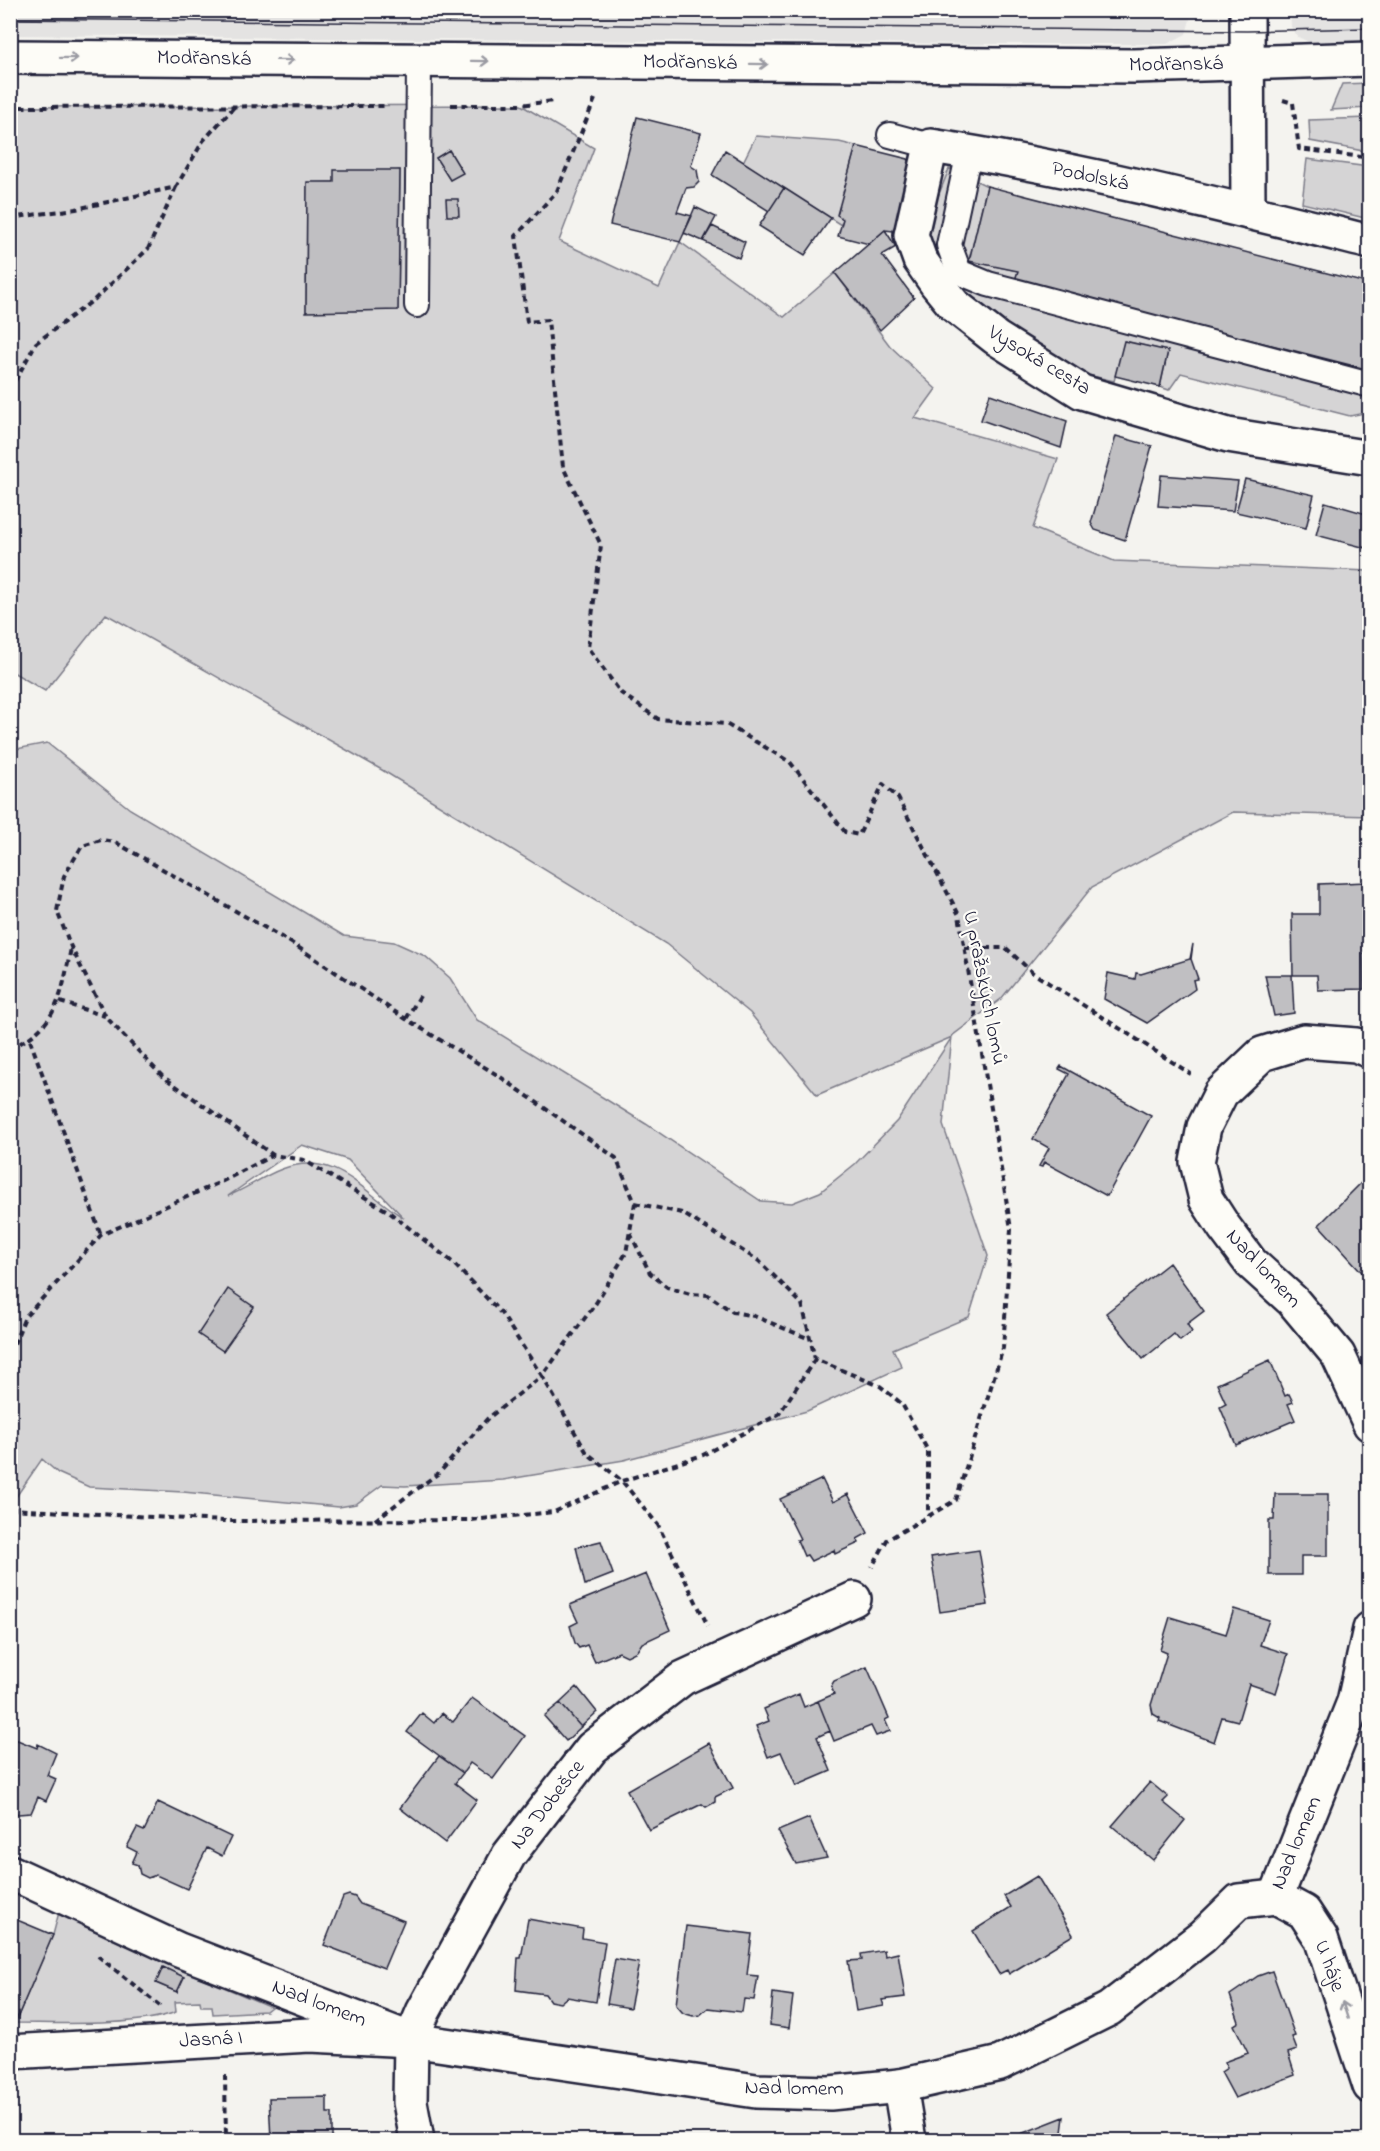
<svg xmlns="http://www.w3.org/2000/svg" width="1380" height="2151" viewBox="0 0 1380 2151" font-family="'Indie Flower',sans-serif">
<style>
.built{fill:#e4e3e2}
.green{fill:#d5d4d5;stroke:#7c7b88;stroke-width:1.5;fill-rule:evenodd}
.building{fill:#c0bfc2;stroke:#22223b;stroke-width:1.5}
.lines{fill:none;stroke-linecap:round;stroke-linejoin:round}
.lane-casing{stroke:#22223b;stroke-width:28}
.street-casing{stroke:#22223b;stroke-width:38}
.secondary-casing{stroke:#22223b;stroke-width:38}
.path{stroke:#22223b;stroke-width:4;stroke-dasharray:6 4.5;stroke-linecap:butt}
.lane{stroke:#fdfcf7;stroke-width:24}
.street{stroke:#fdfcf7;stroke-width:33}
.secondary{stroke:#fdfcf7;stroke-width:33}
.tram{stroke:#22223b;stroke-width:1.5}
.oneway{stroke:#9a9aa2}
.labels{text-anchor:middle;dominant-baseline:central;stroke-width:4.5;stroke-linejoin:round;paint-order:stroke}
.street-label{font-size:21px;fill:#22223b;stroke:#fdfcf7}
</style>
<rect width="100%" height="100%" fill="#f4f3ef"/>
<filter id="ink" filterUnits="userSpaceOnUse"><feTurbulence type="fractalNoise" baseFrequency=".0167" numOctaves="2"/><feDisplacementMap in="SourceGraphic" scale="12" xChannelSelector="R" yChannelSelector="G"/><feConvolveMatrix kernelMatrix="1 2 1 2 8 2 1 2 1" color-interpolation-filters="sRGB"/></filter>
<g filter="url(#ink)">
<path class="built" d="M11,10H1190L1191,16L1186,34L1167,44H973L11,35Z
M1290,10L1369,11V40L1309,42L1298,37L1291,27Z"/>
<path class="green" d="M1369,83V108L1331,110L1342,84Z
M521,105L594,148L559,241L659,288L680,242L784,317L835,273L890,346L936,389L915,418L1058,459L1033,528L1114,561L1369,571V816L1233,812L1092,887L1001,999L952,1036L943,1125L988,1256L969,1317L893,1349L902,1367L807,1411L624,1460L503,1480L405,1486L382,1485L356,1504L339,1507L183,1492L89,1487L58,1473L42,1459L11,1504V750L47,743L130,809L344,936L394,942L425,956L450,978L477,1020L646,1124L761,1201L792,1203L820,1192L855,1164L897,1121L952,1037L817,1095L750,1013L666,944L382,770L106,614L45,691L11,671V107ZM449,150L462,172L450,180L436,158ZM400,170L398,310L306,311L307,183L334,182ZM302,1145L348,1160L404,1218C363,1193 336,1149 282,1169C263,1176 246,1189 228,1196Z
M1369,118V152L1310,141L1309,120Z
M756,136L839,142L856,146L838,215L843,219L841,225L743,162Z
M1307,159L1369,167V219L1302,203Z
M949,169L978,176L977,181L987,186L969,261L1018,271L1016,281L1369,370V412L1350,416L1181,373L1169,390L1160,387L1168,351L1125,341L1114,381L1004,356L952,312L923,234Z
M59,1912L152,1957L271,2007L266,2011L213,2014L212,2006H201L200,2001L175,2002L176,2012C136,2027 59,2023 15,2023L53,1935ZM163,1968L184,1977L177,1992L156,1983Z
M148,2136V2140H10H11Z"/>
<path class="building" d="M637,117L701,133L691,166L697,170L699,182L694,187L686,188L677,212L692,216L680,242L610,225Z
M856,146L908,159L914,171L893,231L885,230L869,244L838,236L843,219L837,215Z
M449,150L463,173L450,180L436,158Z
M725,150L784,188L769,211L712,175Z
M334,170H400L398,310L306,312L307,182H334Z
M987,186L1370,284V370L1015,280L1018,271L969,261Z
M784,188L831,218L805,255L759,226Z
M446,199H458L459,216H447Z
M695,207L716,217L703,241L684,233Z
M712,226L745,242L739,258L703,241Z
M885,230L896,247L882,255L914,298L880,330L835,273Z
M1124,341L1168,351L1160,387L1115,376Z
M990,394L1067,421L1061,448L981,420Z
M1116,436L1152,446L1125,540L1095,530L1091,523Z
M1161,475L1238,481L1233,511L1158,506Z
M1245,479L1314,495L1306,528L1236,512Z
M1325,502L1370,515V549L1316,535Z
M1367,882L1370,953H1363L1364,989L1318,990L1317,975H1293L1292,914H1319V884Z
M1193,944L1191,959L1198,979L1193,980L1195,989L1147,1023L1104,999L1108,973L1135,979L1136,973L1141,974L1190,959Z
M1265,975H1292L1294,1013L1274,1016Z
M1061,1066L1151,1116L1107,1196L1044,1162L1042,1167L1039,1166L1049,1148L1033,1139L1069,1074L1059,1069Z
M1367,1177L1370,1179V1281L1319,1225Z
M1169,1263L1204,1311L1187,1324L1192,1332L1180,1341L1174,1334L1143,1359L1106,1313Z
M228,1289L254,1307L223,1351L198,1334Z
M1270,1360L1285,1396L1289,1394L1293,1402L1288,1404L1295,1420L1236,1445L1220,1407L1226,1404L1217,1384Z
M822,1479L833,1502L848,1494L868,1533L857,1539L859,1543L835,1554L834,1550L811,1561L807,1555L804,1556L797,1540L800,1539L780,1499Z
M1275,1494H1328V1556H1301V1575H1269V1520H1274Z
M601,1541L613,1574L585,1585L576,1547Z
M979,1550L988,1605L940,1612L931,1557Z
M646,1574L670,1630L642,1643L637,1651L627,1656L619,1652L595,1662L587,1645L579,1648L575,1643L570,1626L578,1622L570,1605Z
M1234,1609L1269,1620L1260,1645L1288,1654L1276,1693L1249,1684L1238,1721L1222,1717L1214,1742L1159,1721L1160,1718L1153,1714L1151,1705L1167,1653L1160,1650L1170,1617L1226,1634Z
M867,1667L889,1718L885,1720L890,1731L876,1736L871,1726L834,1741L818,1701L834,1694L831,1686L834,1681Z
M577,1687L597,1712L581,1727L560,1703Z
M799,1694L804,1707L818,1701L830,1731L817,1737L831,1771L796,1786L781,1752L768,1757L756,1726L769,1721L764,1709Z
M472,1698L525,1736L493,1779L470,1763L463,1773L407,1732L422,1713L434,1723L442,1713L453,1722Z
M560,1703L581,1727L566,1741L544,1716Z
M10,1737L37,1748L38,1744L56,1753L47,1775L56,1779L46,1801L38,1797L31,1813L18,1814L10,1808Z
M709,1743L733,1788L715,1797V1802L706,1807L702,1804L649,1830L627,1790Z
M439,1756L463,1773L455,1783L477,1800L445,1843L400,1808Z
M1150,1782L1168,1797L1163,1802L1185,1820L1153,1860L1112,1826Z
M158,1802L231,1837L222,1856L207,1848L187,1889L156,1875L148,1878L140,1874L138,1865L132,1863L137,1852L127,1847L137,1828L144,1831Z
M809,1818L827,1858L796,1864L778,1831Z
M1037,1876L1073,1935L1009,1974L1007,1970L999,1974L973,1931L1011,1907L1004,1896Z
M349,1895L355,1897L360,1904L404,1921L384,1968L324,1945L343,1897Z
M10,1917L53,1935L15,2023L10,2021Z
M528,1919L583,1929L582,1938L605,1942L596,2002L567,1997L560,2003L550,2001L545,1994L516,1990L518,1958H521Z
M686,1926L752,1934L747,1975L758,1976L754,2000L744,1999L742,2012L708,2008L700,2015L693,2016L683,2013L676,2005Z
M884,1950L885,1956L898,1953L905,1997L882,2000L884,2006L856,2011L848,1961L862,1960L861,1954Z
M615,1959L639,1963L630,2008L607,2004Z
M163,1967L184,1977L177,1992L156,1983Z
M1272,1971L1295,2036L1292,2037L1297,2050L1288,2053L1295,2075L1235,2098L1221,2072L1227,2068L1224,2062L1248,2053L1234,2025L1239,2022L1230,1995L1258,1976Z
M773,1993L793,1996L789,2028L770,2025Z
M327,2097V2113H332V2140H271L269,2098Z
M1064,2117L1061,2140H1005Z"/>
<g class="lines">
<defs>
<path id="lane" d="M890,135L931,146
M969,152L949,245L959,272L988,284L1370,385
M417,305L419,61"/>
<path id="street" d="M1247,10L1248,211
M1370,242C1225,206 1079,169 931,146L911,235L920,260L936,283L954,305L996,338L1082,392L1228,435L1370,458
M1370,1051L1356,1045L1304,1041L1262,1054L1221,1093L1204,1127L1197,1162L1206,1199L1224,1227L1251,1263L1293,1301L1338,1355L1370,1424
M10,1872L179,1950L404,2037
M1276,1897L1354,1702L1370,1629
M900,2086L909,2140
M417,2140L410,2102L411,2040L423,2012L509,1855L592,1748L683,1678L854,1599"/>
<path id="secondary" d="M10,57L1134,66L1370,59
M10,2052L310,2035L411,2040L756,2091L830,2093L900,2086L1000,2063L1109,2009L1202,1937L1239,1901L1276,1897L1304,1912L1321,1938L1370,2086"/>
</defs>
<use href="#lane" class="lane-casing"/>
<use href="#street" class="street-casing"/>
<use href="#secondary" class="secondary-casing"/>
<path class="path" d="M595,99L557,191L516,236L527,322L548,320L563,467L601,545L588,648L621,693L658,719L726,724L790,762L845,832L859,835L883,784L898,798L959,915L1011,1229L1003,1348L956,1500L887,1540L872,1567
M1283,100L1293,103L1299,149L1370,158
M451,105H521L554,101
M10,107L386,106
M10,218L76,209L176,187L203,141L234,107
M10,390L36,343L95,299L148,249L176,187
M964,948H1006L1033,973L1191,1074
M60,1002L105,1016
M406,1019L420,996
M30,1040L101,1235
M10,1048C58,1028 62,993 71,948
M635,1203L682,1213L759,1261L802,1304L815,1359L880,1386L902,1404L928,1451V1516
M630,1233L650,1273L667,1287L690,1294L708,1295L733,1312L754,1316L810,1339
M10,1354L25,1317L101,1235L223,1181L273,1155
M10,1458L13,1469L10,1473
M10,1509L223,1521L471,1520L554,1512L622,1481L703,1455L779,1414L815,1359
M375,1520L440,1472L487,1419L542,1376L501,1313L452,1262L389,1212L304,1160L273,1155L162,1076L106,1017L71,947L57,911L64,876L82,846L101,840L115,842L290,942L406,1019L499,1076L616,1158L635,1203L626,1253L596,1303L542,1376L587,1453L622,1481L658,1525L708,1626
M98,1956L160,2006
M225,2075L226,2140"/>
<use href="#lane" class="lane"/>
<use href="#street" class="street"/>
<use href="#secondary" class="secondary"/>
<path class="tram" d="M10,19L1247,31L1370,28"/>
</g>
<defs><path id="oneway-shaft" d="M-6 0H5M1.5-3L5.5 0L1.5 3" fill="none" stroke-width="1.6" stroke-linecap="round" stroke-linejoin="round" transform="scale(1.5)"/></defs>
<g class="oneway">
<use href="#oneway-shaft" transform="translate(69 58) rotate(1)"/>
<use href="#oneway-shaft" transform="translate(285 60) rotate(1)"/>
<use href="#oneway-shaft" transform="translate(480 61) rotate(1)"/>
<use href="#oneway-shaft" transform="translate(759 64) rotate(1)"/>
<use href="#oneway-shaft" transform="translate(1345 2010) rotate(-108)"/>
</g>
</g>
<g class="labels">
<g class="street-label">
<text transform="translate(204 59) rotate(1)">Modřanská</text>
<text transform="translate(690 63) rotate(1)">Modřanská</text>
<text transform="translate(1176 65) rotate(-1)">Modřanská</text>
<text transform="translate(1090 177) rotate(12)">Podolská</text>
<text transform="translate(1039 361) rotate(31)">Vysoká cesta</text>
<text transform="translate(984 988) rotate(79)">U pražských lomů</text>
<text transform="translate(1263 1269) rotate(47)">Nad lomem</text>
<text transform="translate(548 1805) rotate(-52)">Na Dobešce</text>
<text transform="translate(1297 1843) rotate(-67)">Nad lomem</text>
<text transform="translate(1329 1966) rotate(70)">U háje</text>
<text transform="translate(319 2004) rotate(21)">Nad lomem</text>
<text transform="translate(211 2040) rotate(-3)">Jasná I</text>
<text transform="translate(794 2089) rotate(1)">Nad lomem</text>
</g>
</g>
<rect width="1380" height="2151" fill="none" stroke="#fdfcf7" stroke-width="36"/>
<rect x="18" y="18" width="1344" height="2115" fill="none" stroke="#22223b" stroke-width="2" filter="url(#ink)"/>
</svg>
